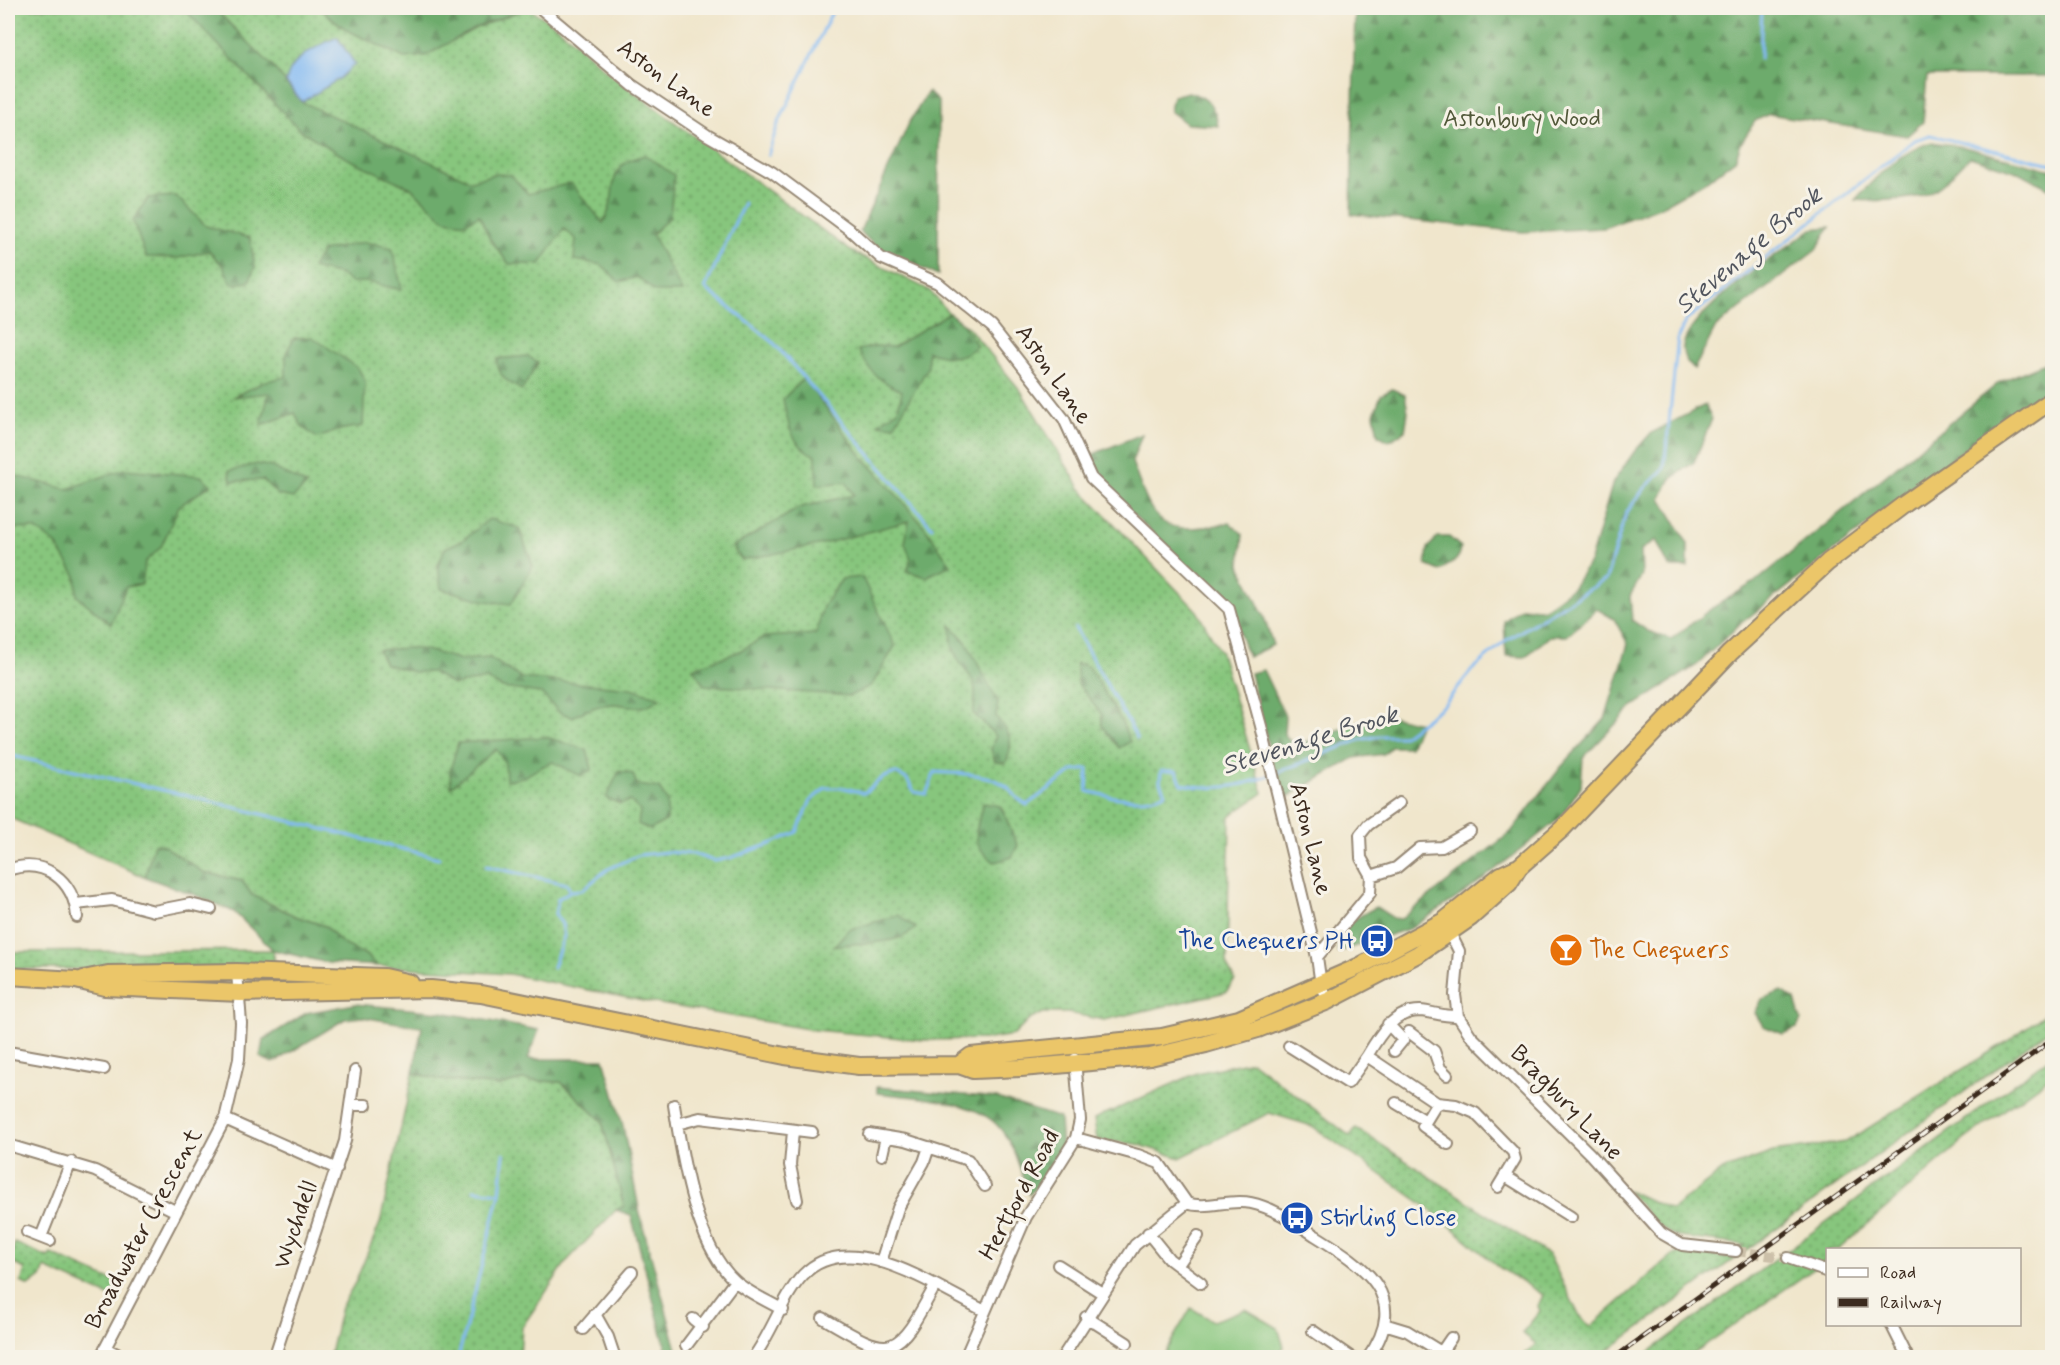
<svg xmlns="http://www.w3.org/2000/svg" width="2060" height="1365" viewBox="0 0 2060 1365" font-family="Mynerve,sans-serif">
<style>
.grass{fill:url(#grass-dots);stroke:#61784e;stroke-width:1.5}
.forest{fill:url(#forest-firs);stroke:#546a45;stroke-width:1.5}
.green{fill:#87c67d;stroke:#61784e;stroke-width:1.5}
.water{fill:#83baf3;stroke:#5f7288;stroke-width:1.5}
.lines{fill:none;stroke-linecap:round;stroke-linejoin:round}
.stream{stroke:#83baf3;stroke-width:3}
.minor-tunnel{stroke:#ccc0a9;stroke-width:10;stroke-dasharray:10 5;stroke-linecap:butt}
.minor-casing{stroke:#968875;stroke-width:14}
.highway-casing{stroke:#968875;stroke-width:20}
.minor{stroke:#fff;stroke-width:10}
.highway{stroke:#ebc669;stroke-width:16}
.rail-casing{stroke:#3b2a1e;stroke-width:5}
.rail{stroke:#f7f3e8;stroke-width:3;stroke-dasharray:9;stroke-linecap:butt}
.labels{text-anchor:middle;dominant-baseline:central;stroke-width:6;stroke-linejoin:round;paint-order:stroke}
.street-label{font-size:24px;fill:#3b2a1e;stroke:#f7f3e8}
.park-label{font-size:24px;fill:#52593a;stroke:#f7f3e8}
.transit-label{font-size:24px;fill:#164399;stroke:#f7f3e8;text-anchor:end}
.food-label{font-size:24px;fill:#c56008;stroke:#f7f3e8;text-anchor:start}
.water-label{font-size:26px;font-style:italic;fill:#51555e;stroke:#f7f3e8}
</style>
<defs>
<pattern id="grass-dots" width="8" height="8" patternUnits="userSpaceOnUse" patternTransform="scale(1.5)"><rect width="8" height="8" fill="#87c67d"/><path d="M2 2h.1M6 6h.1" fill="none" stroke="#70a166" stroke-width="1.8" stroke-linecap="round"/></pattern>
<pattern id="forest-firs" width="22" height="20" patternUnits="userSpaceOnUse" patternTransform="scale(1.5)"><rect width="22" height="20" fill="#6dab6c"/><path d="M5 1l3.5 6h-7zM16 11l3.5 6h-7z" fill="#5b8b58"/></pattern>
</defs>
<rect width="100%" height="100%" fill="#f7f3e8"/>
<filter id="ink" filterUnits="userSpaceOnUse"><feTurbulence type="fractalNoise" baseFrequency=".0167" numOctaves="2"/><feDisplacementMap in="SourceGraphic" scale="12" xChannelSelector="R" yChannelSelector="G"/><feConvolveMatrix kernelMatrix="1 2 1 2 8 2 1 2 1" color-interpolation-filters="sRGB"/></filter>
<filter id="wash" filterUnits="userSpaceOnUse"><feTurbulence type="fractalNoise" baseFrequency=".008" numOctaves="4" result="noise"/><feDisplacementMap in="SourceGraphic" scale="24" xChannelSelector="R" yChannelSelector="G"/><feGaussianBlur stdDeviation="1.35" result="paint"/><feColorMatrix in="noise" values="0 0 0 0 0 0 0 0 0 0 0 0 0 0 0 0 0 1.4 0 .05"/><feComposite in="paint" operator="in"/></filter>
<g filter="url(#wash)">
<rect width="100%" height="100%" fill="#f0e6cc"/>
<path class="grass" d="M8,8H319L347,30L478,27L528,8L558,27L613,77L851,251L929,290L949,313L969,328L1021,391L1080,488L1197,611L1221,653L1263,793L1230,816L1227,966L1235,980L1226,992L1104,1020L1068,1013H1043L1029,1020L1014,1035L989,1039L923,1040L814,1030L643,1001L509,974L377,966L366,955L343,944L325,926L295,916L252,895L242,881L203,872L164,846L154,844L145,877L8,817Z
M273,950L276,969H8V952Z
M2052,1009V1028L1599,1357H1521L1536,1344L1522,1333L1540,1311L1538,1306L1543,1295L1500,1268L1431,1210L1312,1126L1269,1113L1180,1158L1137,1144L1097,1140L1094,1119L1197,1073L1251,1061L1350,1136L1356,1128L1549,1255L1578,1313L1590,1327L1673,1255L1686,1251L1726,1258L1745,1245L1679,1237L1669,1233L1655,1222L1627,1190L1671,1210L1723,1170L1773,1152L1846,1142L2006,1042Z
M2052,1056V1075L1964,1140L1839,1249L1828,1250L1827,1259L1821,1264L1688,1357L1641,1358Z
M413,1073L438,1079L499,1086L521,1080L561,1082L602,1121L624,1206L616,1210L567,1261L522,1327L520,1357L329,1358L341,1307L355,1283L380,1223Z
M15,1243L48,1257L51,1254L118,1283L111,1297L45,1268L41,1277L29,1286L21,1282L25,1269L8,1261Z"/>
<path class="forest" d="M183,8H214L273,67L302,102L471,181L494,174L511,175L528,194L571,183L603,223C622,192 599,166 645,155L674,175L670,217L652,234L682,292H655L638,277L619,282L602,265L574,260L576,239L564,229L540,264H509L490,239L479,215L466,223L445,220L411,188L346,158L300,130Z
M319,8H527L478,27L425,56L404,58L347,30Z
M1355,8H2052V76H1927L1923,122L1907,136L1769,114L1755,121L1741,143L1735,160L1708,180L1662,206L1604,228L1523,232L1351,214Z
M928,92L939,102L938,275L881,252L860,231L910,121Z
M1188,92C1208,97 1215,106 1218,126L1187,124L1170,111L1173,96Z
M1932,142L1964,147L2052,170V190L2018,172L1970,157C1957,169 1943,188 1926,194C1911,200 1872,202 1855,200C1878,175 1899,152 1932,142Z
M176,196L206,226L250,238L255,267L249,282L232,284L223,266L209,251L178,258L146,257L133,221L148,198Z
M1830,227L1816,250L1716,327L1694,369C1688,364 1683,358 1683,350C1680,317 1785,249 1812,229Z
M365,242L392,248L402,289C381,288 373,279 351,283L341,275L312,268L322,251Z
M949,313L962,323L977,346C959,361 948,358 928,351V367L894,426L878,424L898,410L902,391C877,380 871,373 858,350L876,346L894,347Z
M312,337L358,368L365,381L363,426L343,429L317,438L302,427L295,413L261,425L269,393L233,397L266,381L286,377V353L294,338Z
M528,356L538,363L522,390C507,382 498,377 497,359Z
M2052,360V389L1975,441L1740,624L1697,665L1632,707L1583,758L1581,786L1560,818L1513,856L1466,892L1411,928L1338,952C1338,924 1354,920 1376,907L1393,918L1401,919L1511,832L1561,767L1605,719L1628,644L1614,619L1597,609L1567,636H1550L1525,657L1506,656L1504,621L1521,608L1544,609L1573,587L1590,561L1613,482L1634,452L1651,433L1705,405L1712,419L1694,462L1670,480L1661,498L1688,544V567H1669L1656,540L1641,550L1642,575L1630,596L1632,620L1648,631L1671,639L1712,608L1758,580L2000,382Z
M804,378L860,454L924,526L951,565L926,577L907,571L911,559L905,543L909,521L823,544L742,560L732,547L801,507L854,495L846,482L817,485L816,456C791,446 788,424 783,399Z
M1392,389L1405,395L1408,412L1405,431L1389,441L1378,435L1374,414L1381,395Z
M1142,434L1132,462C1155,527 1159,536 1230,523L1243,534L1240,565L1264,617L1273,645L1248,657L1231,608L1092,475L1084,458Z
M257,464L272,467L307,485L293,498L278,495L263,480L231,481L229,471Z
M125,469L201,476L211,485L179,506L161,547L145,562L142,584L126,587L111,624L77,596L76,576L55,543L35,529L8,528V474L67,489Z
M489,519L519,528L533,566L511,604L486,601L441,589L438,565L445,548L463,540Z
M1438,537H1449L1461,547L1457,559L1440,571L1426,565L1428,548Z
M862,577L895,646L872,685L850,696L704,685L693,668L738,652L764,637L816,634L823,606L842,579Z
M951,625L966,642L998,702L996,717C1011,733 1014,742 1006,763L995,762L991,749L996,736L973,713C981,669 964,681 953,648C951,641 952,632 951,625Z
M409,648L426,650L461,660L490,658L521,678L632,688L660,698C641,713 635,705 614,704C599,704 585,711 572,717L559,712L541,693L502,688L487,679L453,685L432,672H414L385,664L378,650Z
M1076,663L1089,667L1121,720L1130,742L1119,748L1102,726V715L1078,684Z
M1263,670L1285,716L1284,734L1295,746L1359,722L1395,717L1420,723L1410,747H1391L1384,754L1354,758L1282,800L1250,673Z
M546,737L587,750L592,769L581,776L553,762C532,769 528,780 506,780L505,763L496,749L451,787L450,771L458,743Z
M619,771L633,774L637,785L659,788L667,801V820L650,830L638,824L640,811L630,801L620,804L606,798Z
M983,803L1000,806C1008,819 1010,832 1018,845L1012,857L995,862C969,846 976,829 983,803Z
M154,844L164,846L203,872L242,881L252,895L295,916L325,926L343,944L366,955L377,966L328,963L273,950L234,912L198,896L145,877Z
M898,915L916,928C896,947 860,941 834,946L848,930Z
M1782,991L1795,1000L1801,1020L1797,1028L1783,1034L1763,1026L1755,1013L1762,999Z
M355,1004L441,1012L539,1030L528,1059H604L623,1126L641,1219L679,1357H668L631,1215L616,1210L624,1206L602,1121L561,1082L521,1080L499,1086L438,1079L413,1073L422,1027L362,1017L345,1019L273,1063L260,1057L263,1040L306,1013Z
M877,1087L997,1098L1060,1118L1062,1154L1029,1195C1021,1173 1014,1141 996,1124C970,1099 911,1097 877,1093Z"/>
<path class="green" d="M1191,1308L1213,1321L1246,1309L1278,1328L1284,1347L1275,1357H1162Z"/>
<path class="water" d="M337,37L355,64L339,79L302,102L286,82C291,57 315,48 337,37Z"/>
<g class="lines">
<path class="stream" d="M1760,59L1762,8
M768,155L778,124L834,8
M744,203L705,288L772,341L932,527
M1075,628L1137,738
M8,755L189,796L439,858
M1276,773L1359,740L1380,736H1403L1443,706L1471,671L1505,641L1606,579L1626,513L1644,489L1664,469L1678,337L1686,320L1915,140L1930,135L2052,164
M486,866L567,884L570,891
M553,967L564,936L562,924L555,914L558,899L570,891L582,890L608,869L639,855L667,852L693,854L714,861L730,858L773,843L797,832L811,800L826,788H845L864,793L882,778L895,773L907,779L914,792L926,794L935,772C957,774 988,772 1006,786C1015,793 1016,800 1027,805L1073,771L1088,769L1087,791C1109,797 1144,805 1165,793L1160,782L1161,771H1176L1182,784C1213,791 1239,787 1269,776
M474,1190L500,1193
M458,1358L500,1193L504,1153"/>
</g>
</g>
<g filter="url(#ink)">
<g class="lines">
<path class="minor-tunnel" d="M1736,1251L1788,1258"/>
<defs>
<path id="minor" d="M540,8L632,85L707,135L772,172L850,230L881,258L938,283L992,327L1064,419L1091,478L1229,609L1261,726L1317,957L1321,985L1328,1001
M8,870C44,857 74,880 77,917
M1371,876L1361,858L1360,835L1368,825L1399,803
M76,904L112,900L154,911L190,904L211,909
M1448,929L1459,951L1455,995L1458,1016L1471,1036L1590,1154L1661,1233L1682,1245L1736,1251
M1317,957L1370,893L1371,876L1396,868L1420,848L1442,847L1470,831
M1458,1016C1444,1017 1433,1012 1420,1011C1393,1011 1379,1036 1367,1056L1437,1103L1456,1105L1475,1113L1513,1152L1515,1159L1498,1187
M1388,1024L1403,1040L1394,1051
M1409,1032L1434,1051L1440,1068L1447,1075
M1289,1046L1348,1083L1367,1056
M8,1052L104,1069
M1396,1103L1426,1121L1437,1103
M351,1105H366
M674,1105C682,1156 695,1245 735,1281C748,1293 768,1301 783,1310
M225,1119L337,1169
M1426,1121L1423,1126L1448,1144
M677,1124L700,1118L812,1132
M793,1131L790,1165L797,1200
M869,1134L906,1140L968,1160L985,1186
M1076,1138L1138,1155L1159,1163L1187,1203C1206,1210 1230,1198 1251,1203C1274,1208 1296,1223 1316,1236C1364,1266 1412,1296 1368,1358
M8,1145L95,1171L175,1211
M882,1155L886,1137
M1505,1176L1571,1217
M27,1232L50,1241
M1148,1233L1169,1259L1201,1283
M41,1237L71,1162
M1788,1258L1828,1272
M881,1262L898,1208L924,1162L929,1147
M1058,1265L1102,1293
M1178,1265L1198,1236
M595,1314L608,1337L615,1358
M1086,1317L1127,1343
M823,1318C894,1360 895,1359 935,1286
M693,1319L703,1327
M1384,1324L1407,1331L1441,1352
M1891,1324L1908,1358
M583,1329L632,1272
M1313,1331L1352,1358
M686,1346L735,1281
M105,1348L125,1358
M1438,1357L1451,1338
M100,1358L225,1119L239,1059L241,1023L237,972
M274,1358L345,1141L355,1071
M753,1358C772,1333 783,1296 803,1275C850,1225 938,1289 985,1311
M965,1358L1026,1217L1076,1138L1080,1120L1075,1059
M1062,1358L1135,1245L1187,1203"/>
<path id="highway" d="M8,976L76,980L105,987L240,993L431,989L481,994L785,1056L859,1066L959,1065L973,1070L1021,1068L1150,1057L1206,1044L1258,1029L1328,1001L1418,954L1470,918L1509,883L1519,867L1562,829L1730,653L1828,562L1906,503L2052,400
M83,979L108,974L237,972L384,977L410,983
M959,1065L971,1056L1162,1037L1239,1019L1358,967L1444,921L1501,875L1516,868"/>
</defs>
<use href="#minor" class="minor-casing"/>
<use href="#highway" class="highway-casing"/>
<use href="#minor" class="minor"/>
<use href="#highway" class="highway"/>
<defs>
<path id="rail" d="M1614,1358L2052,1040"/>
</defs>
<use href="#rail" class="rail-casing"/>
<use href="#rail" class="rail"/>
</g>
</g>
<defs>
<symbol id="bus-disc" viewBox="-11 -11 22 22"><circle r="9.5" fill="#1a4fb4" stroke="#f7f3e8"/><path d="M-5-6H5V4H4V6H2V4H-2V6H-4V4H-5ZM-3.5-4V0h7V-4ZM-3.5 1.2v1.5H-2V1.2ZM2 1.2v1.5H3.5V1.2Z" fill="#fff"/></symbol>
<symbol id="bar-disc" viewBox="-11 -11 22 22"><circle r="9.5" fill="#e8710a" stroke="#f7f3e8"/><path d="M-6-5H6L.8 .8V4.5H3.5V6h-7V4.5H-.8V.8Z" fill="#fff"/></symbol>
</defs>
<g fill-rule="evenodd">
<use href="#bus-disc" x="1358" y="922" width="38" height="38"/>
<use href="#bar-disc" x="1547" y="931" width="38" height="38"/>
<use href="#bus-disc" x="1278" y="1199" width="38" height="38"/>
</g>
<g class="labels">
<g class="street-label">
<text transform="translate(666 79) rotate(36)">Aston Lane</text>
<text transform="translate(1053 375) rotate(55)">Aston Lane</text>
<text transform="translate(1310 839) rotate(76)">Aston Lane</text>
<text transform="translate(1566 1103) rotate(46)">Bragbury Lane</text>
<text transform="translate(1020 1195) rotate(-62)">Hertford Road</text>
<text transform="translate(296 1225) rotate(-71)">Wychdell</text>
<text transform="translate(144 1229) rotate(-62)">Broadwater Crescent</text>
</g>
<g class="park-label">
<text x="1522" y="119">Astonbury Wood</text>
</g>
<g class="transit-label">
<text x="1354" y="941">The Chequers PH</text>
<text x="1320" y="1218" text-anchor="start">Stirling Close</text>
</g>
<g class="food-label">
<text x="1589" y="950">The Chequers</text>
</g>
<g class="water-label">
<text transform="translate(1749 251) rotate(-40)">Stevenage Brook</text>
<text transform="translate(1310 741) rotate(-17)">Stevenage Brook</text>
</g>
</g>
<rect width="2060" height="1365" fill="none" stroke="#f7f3e8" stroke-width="30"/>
<rect x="1826" y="1248" width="195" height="78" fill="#f7f3e8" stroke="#aca397" stroke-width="1.5"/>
<rect x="1838" y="1268" width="30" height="9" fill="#ffffff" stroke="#aca397" stroke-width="1.5"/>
<text x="1880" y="1278" font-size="18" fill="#3b2a1e">Road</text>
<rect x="1838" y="1298" width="30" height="9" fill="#3b2a1e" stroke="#aca397" stroke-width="1.5"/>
<text x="1880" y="1308" font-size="18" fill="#3b2a1e">Railway</text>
</svg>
